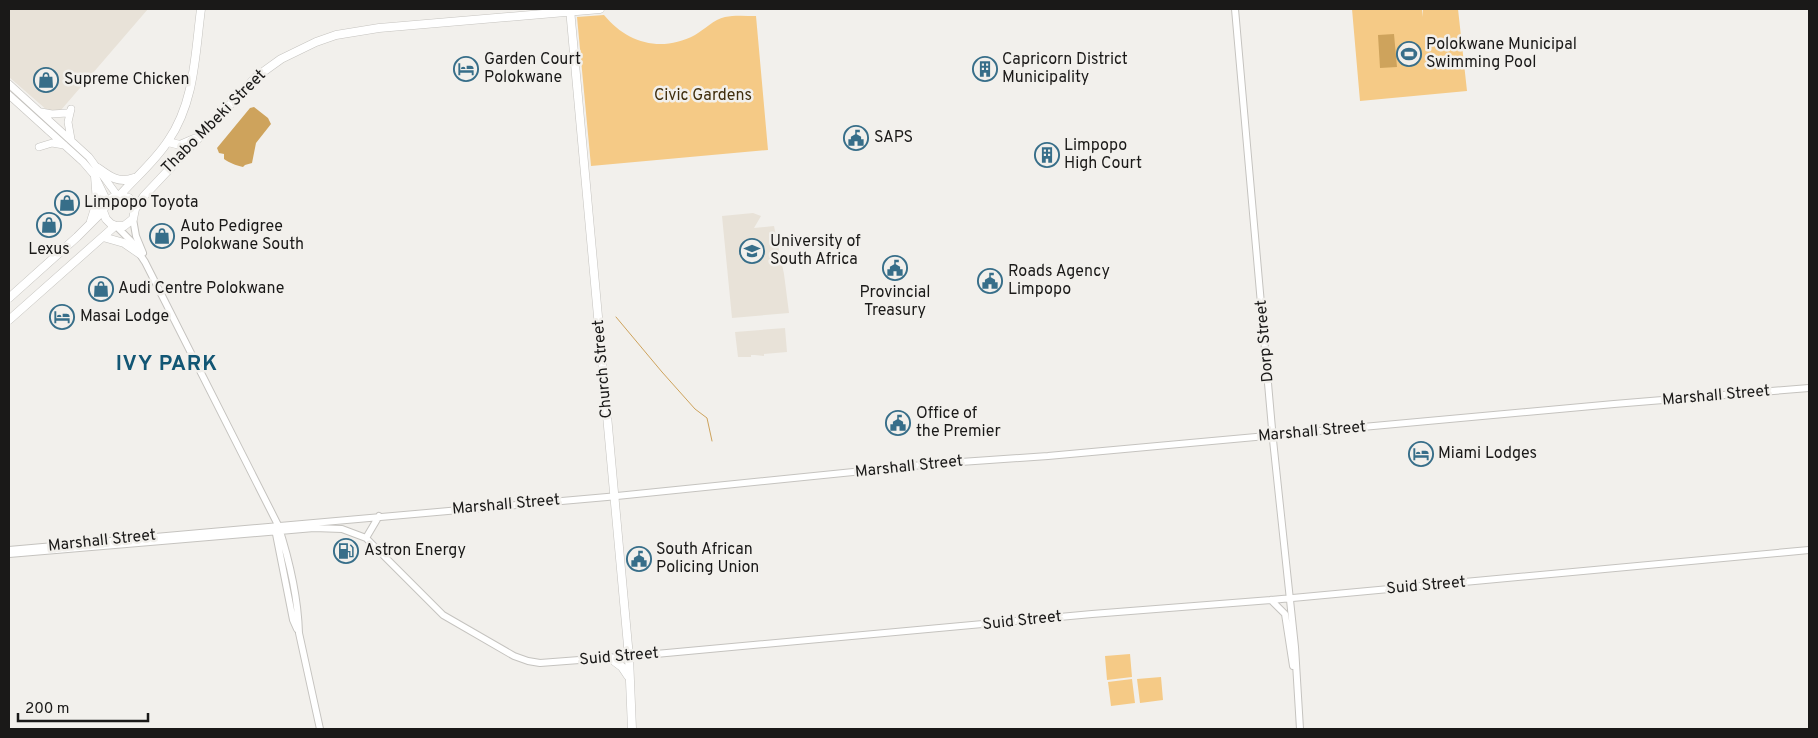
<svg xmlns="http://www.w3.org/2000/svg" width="1818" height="738" viewBox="0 0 1818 738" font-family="Overpass,sans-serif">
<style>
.built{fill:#e8e2d8}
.green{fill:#f5ca86}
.water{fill:#cea35c}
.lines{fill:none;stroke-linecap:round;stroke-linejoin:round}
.stream{stroke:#cea35c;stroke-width:1}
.tertiary-casing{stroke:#c5c3bf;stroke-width:8}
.secondary-casing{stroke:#c5c3bf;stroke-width:8}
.primary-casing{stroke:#c5c3bf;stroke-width:9}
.tertiary{stroke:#fff;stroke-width:6}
.secondary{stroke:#fff;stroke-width:7}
.primary{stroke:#fff;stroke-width:8}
.labels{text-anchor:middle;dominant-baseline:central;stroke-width:5;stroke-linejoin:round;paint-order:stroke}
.poi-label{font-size:16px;fill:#1a1918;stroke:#f2f0ec;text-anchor:start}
.park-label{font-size:16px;fill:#3f2d0d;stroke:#f2f0ec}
.street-label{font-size:16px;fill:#1a1918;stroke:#f2f0ec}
.district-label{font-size:21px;font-weight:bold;letter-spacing:1px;fill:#125674;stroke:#f2f0ec}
</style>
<rect width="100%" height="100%" fill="#f2f0ec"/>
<path class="built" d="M9,9H148L55,117L9,77Z
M753,213L761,216L754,228L774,226L784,274L789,313L732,318L722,216Z
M785,328L787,352L764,354V356L755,355H751V357H738L735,332Z"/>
<path class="green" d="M1352,9H1422L1423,17V9H1458L1467,91L1360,101Z
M604,15C627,43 661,53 695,35C704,30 714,19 725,17C734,15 746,16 756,16L768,150L591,166L577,17Z
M1130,654L1132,677L1107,680L1105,656Z
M1161,677L1163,700L1140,703L1137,679Z
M1132,679L1135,703L1111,706L1108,682Z"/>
<path class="water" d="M1394,34L1397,67L1380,68L1378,35Z
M254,107L268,118L271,124L256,143L252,163L245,165L243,167C235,165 230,163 224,159V154L219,153L217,148L250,108Z"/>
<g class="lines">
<path class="stream" d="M616,317L662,372L695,409L707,418L712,441"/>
<defs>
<path id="tertiary" d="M1235,9L1273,440L1295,647L1300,729
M133,219L136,236L143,253
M116,226L131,241L145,262L278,525C289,559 298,597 299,633L320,729
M275,529L293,620L297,629
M366,538L379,516
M9,550L607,497L932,464L1048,456L1614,404L1809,388
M9,554L314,528L342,529L366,538L443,615L514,656L528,661L540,663L645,655L1092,614L1271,600L1809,550
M1271,600L1285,614L1293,666"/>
<path id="secondary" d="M9,84L89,157L117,195
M9,95L83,162L95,176L107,201
M41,112L52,114L67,113
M71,139L68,122L71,109
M39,147L52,143L64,145"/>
<path id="primary" d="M570,9L629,657L632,729
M168,142L180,145L194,139
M98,168C109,176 119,184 134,178
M120,195C136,177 155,161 168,141C195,102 195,54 201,9
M135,209L129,198L117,195L107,201L103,211L106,219L111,224L116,226H124L133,219L135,209L144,196L256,77L281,59L316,42L336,35L379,28L600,9
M91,221L97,202L95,176
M103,237L124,243L140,254
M9,298L77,237L103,211
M9,320L115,226
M610,658L622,667L628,676"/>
</defs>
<use href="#tertiary" class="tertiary-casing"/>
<use href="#secondary" class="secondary-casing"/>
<use href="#primary" class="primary-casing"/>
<use href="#tertiary" class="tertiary"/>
<use href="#secondary" class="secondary"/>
<use href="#primary" class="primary"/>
</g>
<defs>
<symbol id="stadium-ring" viewBox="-11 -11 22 22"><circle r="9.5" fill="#f2f0ec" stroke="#376e89" stroke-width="1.5"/><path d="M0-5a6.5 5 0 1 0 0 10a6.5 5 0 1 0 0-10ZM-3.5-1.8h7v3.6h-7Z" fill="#376e89"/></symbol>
<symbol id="hotel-ring" viewBox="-11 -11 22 22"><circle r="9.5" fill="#f2f0ec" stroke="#376e89" stroke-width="1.5"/><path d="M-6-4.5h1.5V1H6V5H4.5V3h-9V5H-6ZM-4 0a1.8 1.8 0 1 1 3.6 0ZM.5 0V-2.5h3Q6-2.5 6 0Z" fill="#376e89"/></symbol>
<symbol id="building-ring" viewBox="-11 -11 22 22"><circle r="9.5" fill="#f2f0ec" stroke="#376e89" stroke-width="1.5"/><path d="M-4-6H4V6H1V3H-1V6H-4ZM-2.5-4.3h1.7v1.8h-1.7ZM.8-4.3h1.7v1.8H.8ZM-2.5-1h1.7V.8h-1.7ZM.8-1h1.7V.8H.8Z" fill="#376e89"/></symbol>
<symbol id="shop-ring" viewBox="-11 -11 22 22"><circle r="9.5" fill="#f2f0ec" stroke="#376e89" stroke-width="1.5"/><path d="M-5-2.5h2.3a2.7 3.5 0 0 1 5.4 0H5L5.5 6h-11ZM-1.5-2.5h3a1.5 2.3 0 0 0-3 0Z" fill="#376e89"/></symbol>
<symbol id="civic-ring" viewBox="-11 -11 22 22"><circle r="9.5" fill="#f2f0ec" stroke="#376e89" stroke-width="1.5"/><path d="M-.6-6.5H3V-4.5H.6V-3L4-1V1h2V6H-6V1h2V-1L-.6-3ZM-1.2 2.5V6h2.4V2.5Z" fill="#376e89"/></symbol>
<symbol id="university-ring" viewBox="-11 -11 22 22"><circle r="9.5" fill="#f2f0ec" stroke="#376e89" stroke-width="1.5"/><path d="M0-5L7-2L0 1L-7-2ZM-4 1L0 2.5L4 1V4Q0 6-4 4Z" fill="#376e89"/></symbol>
<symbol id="fuel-ring" viewBox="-11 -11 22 22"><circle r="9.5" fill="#f2f0ec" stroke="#376e89" stroke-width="1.5"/><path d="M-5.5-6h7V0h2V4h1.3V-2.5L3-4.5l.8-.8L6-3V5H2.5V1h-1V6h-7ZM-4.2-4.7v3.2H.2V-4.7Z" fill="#376e89"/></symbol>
</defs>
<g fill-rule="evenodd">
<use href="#stadium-ring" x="1395" y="40" width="28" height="28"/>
<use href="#hotel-ring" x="452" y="55" width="28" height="28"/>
<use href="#building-ring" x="971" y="55" width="28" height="28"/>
<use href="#shop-ring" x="32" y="66" width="28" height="28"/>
<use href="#civic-ring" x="842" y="124" width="28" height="28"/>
<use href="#building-ring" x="1033" y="141" width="28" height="28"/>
<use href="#shop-ring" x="53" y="189" width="28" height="28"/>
<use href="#shop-ring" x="35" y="211" width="28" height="28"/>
<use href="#shop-ring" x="148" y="222" width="28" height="28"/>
<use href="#university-ring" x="738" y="237" width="28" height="28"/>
<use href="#civic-ring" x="881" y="254" width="28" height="28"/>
<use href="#civic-ring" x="976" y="267" width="28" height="28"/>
<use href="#shop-ring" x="87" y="275" width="28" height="28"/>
<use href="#hotel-ring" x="48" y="303" width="28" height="28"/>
<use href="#civic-ring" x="884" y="409" width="28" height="28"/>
<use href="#hotel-ring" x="1407" y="440" width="28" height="28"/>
<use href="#fuel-ring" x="332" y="537" width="28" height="28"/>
<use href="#civic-ring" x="625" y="545" width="28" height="28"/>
</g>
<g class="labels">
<g class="poi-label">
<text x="1426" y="45">Polokwane Municipal<tspan x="1426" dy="18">Swimming Pool</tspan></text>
<text x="484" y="60">Garden Court<tspan x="484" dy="18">Polokwane</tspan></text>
<text x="1002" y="60">Capricorn District<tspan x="1002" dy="18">Municipality</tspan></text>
<text x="64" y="80">Supreme Chicken</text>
<text x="874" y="138">SAPS</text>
<text x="1064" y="146">Limpopo<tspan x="1064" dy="18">High Court</tspan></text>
<text x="84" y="203">Limpopo Toyota</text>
<text x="180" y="227">Auto Pedigree<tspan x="180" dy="18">Polokwane South</tspan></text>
<text x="770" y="242">University of<tspan x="770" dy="18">South Africa</tspan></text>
<text x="49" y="250" text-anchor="middle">Lexus</text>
<text x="1008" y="272">Roads Agency<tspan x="1008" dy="18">Limpopo</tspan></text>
<text x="118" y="289">Audi Centre Polokwane</text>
<text x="895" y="293" text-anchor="middle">Provincial<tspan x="895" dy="18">Treasury</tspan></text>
<text x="80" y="317">Masai Lodge</text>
<text x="916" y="414">Office of<tspan x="916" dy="18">the Premier</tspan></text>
<text x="1438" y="454">Miami Lodges</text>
<text x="656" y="550">South African<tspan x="656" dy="18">Policing Union</tspan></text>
<text x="364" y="551">Astron Energy</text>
</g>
<g class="park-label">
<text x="703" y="96">Civic Gardens</text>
</g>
<g class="street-label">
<text transform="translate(214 122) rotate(-45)">Thabo Mbeki Street</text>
<text transform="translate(1265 341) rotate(-95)">Dorp Street</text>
<text transform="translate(603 369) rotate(-95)">Church Street</text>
<text transform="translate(1716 396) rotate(-5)">Marshall Street</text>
<text transform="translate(1312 432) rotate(-5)">Marshall Street</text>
<text transform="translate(909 467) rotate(-6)">Marshall Street</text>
<text transform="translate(506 505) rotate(-5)">Marshall Street</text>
<text transform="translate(102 541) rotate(-6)">Marshall Street</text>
<text transform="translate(1426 586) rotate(-5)">Suid Street</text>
<text transform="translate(1022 621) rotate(-6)">Suid Street</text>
<text transform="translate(619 657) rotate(-5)">Suid Street</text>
</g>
<g class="district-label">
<text x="167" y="364">IVY PARK</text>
</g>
</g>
<rect width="1818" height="738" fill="none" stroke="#1a1918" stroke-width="20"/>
<path d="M18 713v8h130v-8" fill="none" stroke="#1a1918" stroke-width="2.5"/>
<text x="25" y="713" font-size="15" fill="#1a1918" stroke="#f2f0ec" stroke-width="4" paint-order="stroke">200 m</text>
</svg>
